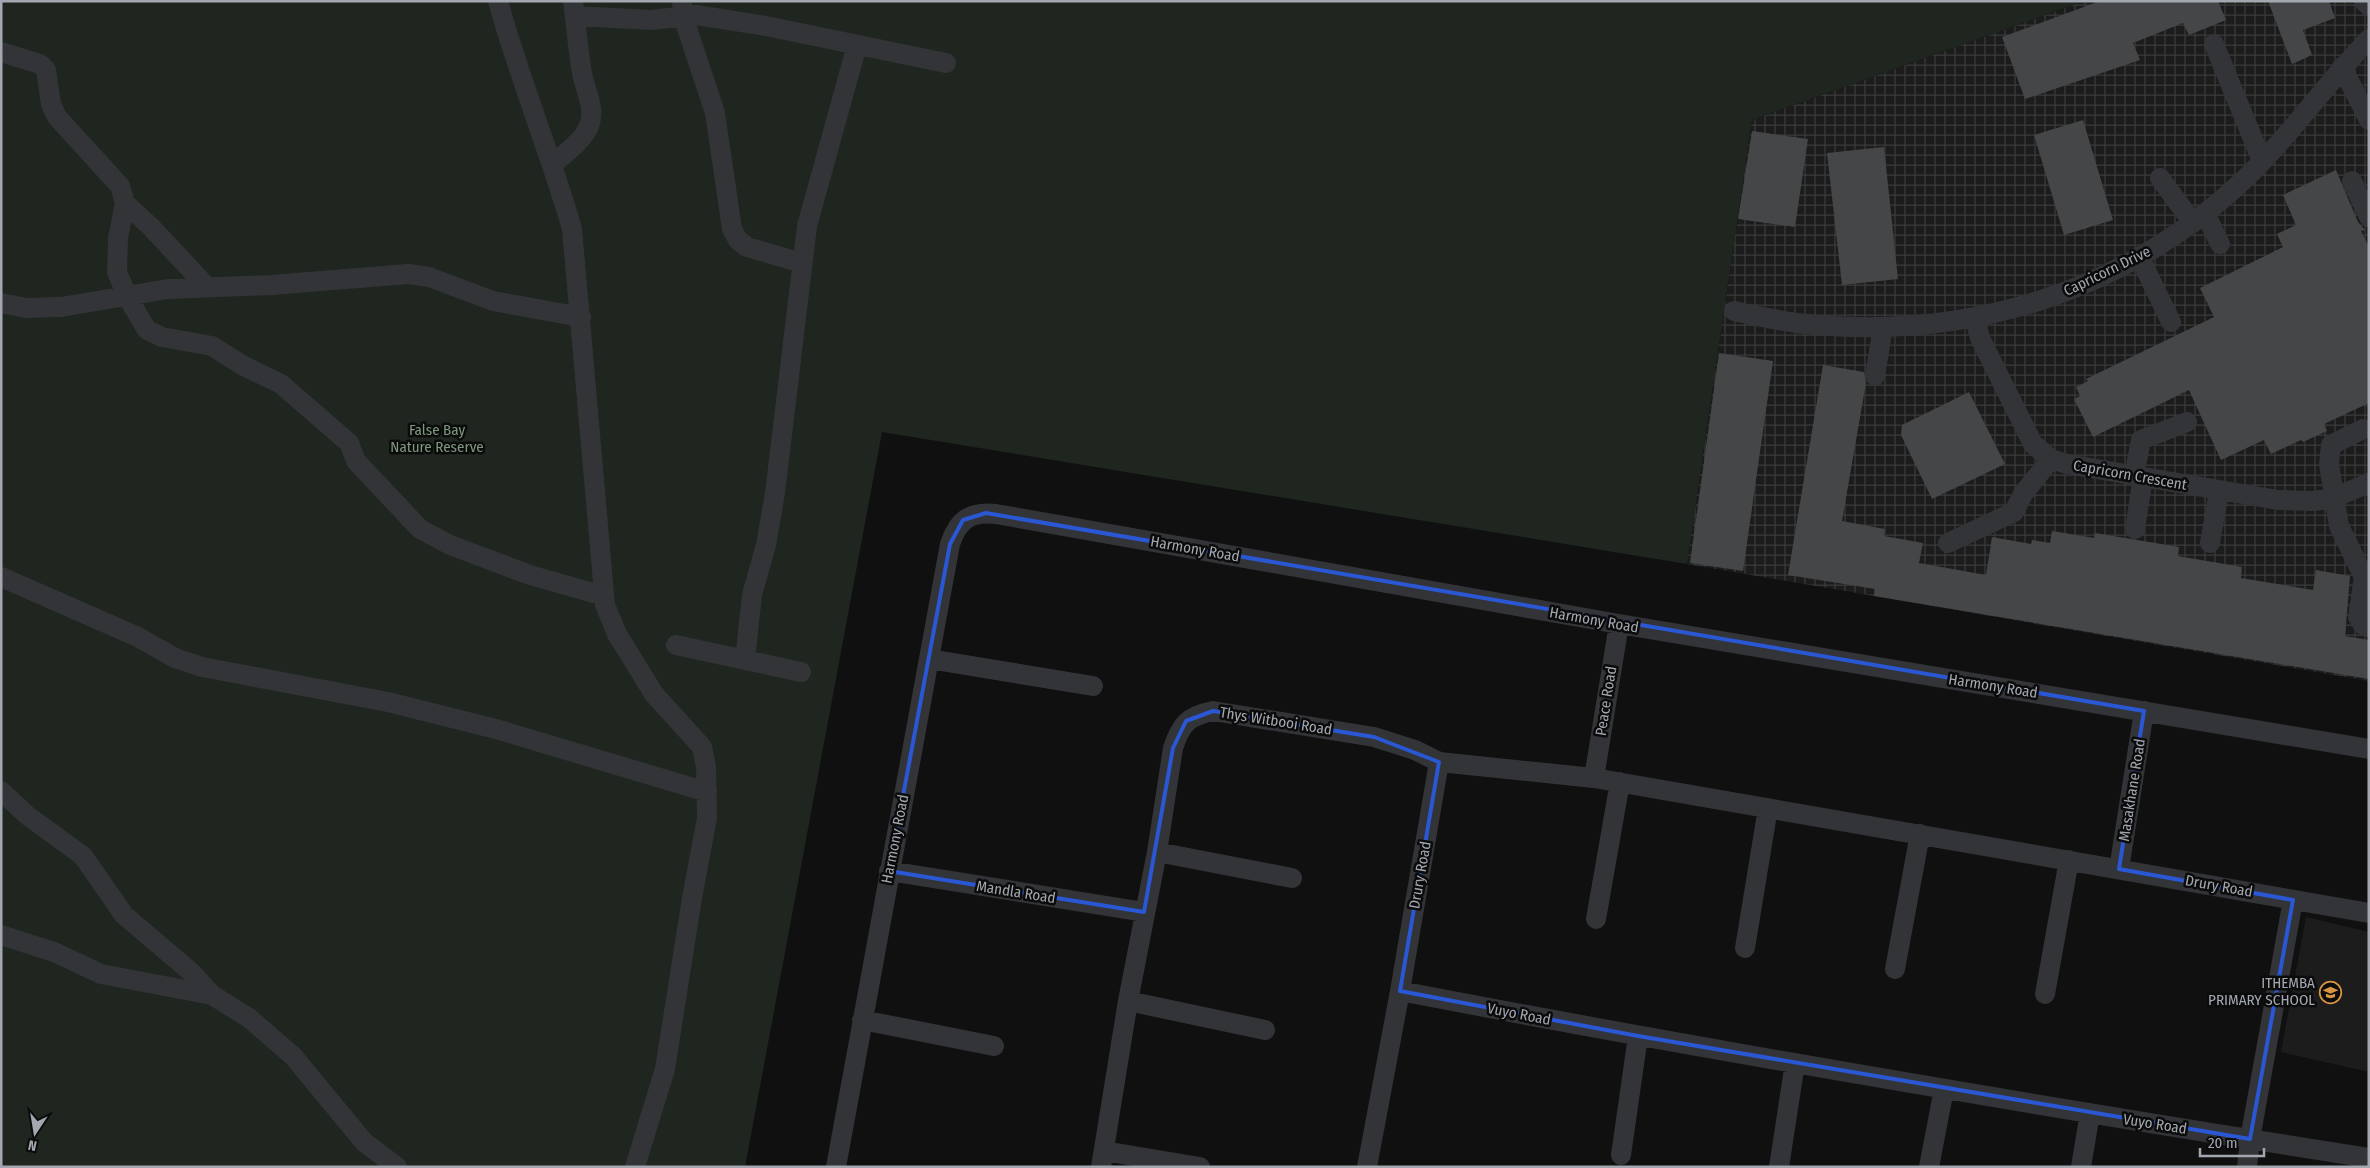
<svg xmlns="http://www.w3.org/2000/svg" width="2370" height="1168" viewBox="0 0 2370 1168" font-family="'Fira Sans Condensed',sans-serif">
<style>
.built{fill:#1c1c1d}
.industrial{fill:url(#industrial-grid)}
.park{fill:#1f251f}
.building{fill:#444648}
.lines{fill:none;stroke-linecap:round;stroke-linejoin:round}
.minor{stroke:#333437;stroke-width:20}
.marked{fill:none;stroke:#2a57d4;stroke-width:4;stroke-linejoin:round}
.labels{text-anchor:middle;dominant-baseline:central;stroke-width:5;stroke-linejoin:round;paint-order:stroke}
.street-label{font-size:15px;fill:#a3a8b0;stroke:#0b0b0c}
.park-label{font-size:15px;fill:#7d987c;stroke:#0b0b0c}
.poi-label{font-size:15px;fill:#a3a8b0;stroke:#0b0b0c;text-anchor:end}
</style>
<defs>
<pattern id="industrial-grid" width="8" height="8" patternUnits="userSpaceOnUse" patternTransform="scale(1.25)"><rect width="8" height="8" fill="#1c1c1d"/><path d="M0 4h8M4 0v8" fill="none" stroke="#3a3a3b"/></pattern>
</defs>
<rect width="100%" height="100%" fill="#101011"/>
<path class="built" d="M2306,917L2369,932V1072L2281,1052Z"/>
<path class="industrial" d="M2084,1H2369V681L1687,564L1752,120Z"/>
<path class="park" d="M1,1H2084L1752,120L1687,564L882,432L745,1167H1Z"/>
<path class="building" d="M2100,1H2218L2226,20L2189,35L2183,23L2133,43L2140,60L2025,99L2002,37Z
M2268,1H2329L2335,18L2303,30L2312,55L2292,64Z
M2083,120L2113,220L2064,235L2034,135Z
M1752,131L1808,139L1795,227L1738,219Z
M1884,147L1898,279L1842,285L1827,153Z
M2336,170L2358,222L2365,230L2361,231L2369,247V403L2324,424L2327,431L2303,442L2301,440L2271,454L2264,440L2221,460L2189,390L2093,437L2074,399L2080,396L2076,387L2088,381L2086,379L2214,317L2200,288L2283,247L2277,234L2296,225L2283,195Z
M1719,353L1773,361L1743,571L1690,563Z
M1823,365L1864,372L1866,383L1842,521L1885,529L1884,536L1923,543L1919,563L1986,575L1992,537L2031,544L2032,540L2050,543L2052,531L2094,538L2095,533L2179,547L2178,556L2242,567L2241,578L2313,590L2316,570L2350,576L2345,636L2369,640V679L1874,596L1875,589L1788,575Z
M1969,392L2005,464L1932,499L1901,435L1902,425Z"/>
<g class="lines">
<path class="minor" d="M498,1C519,78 550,152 572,229L605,605L617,634L654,694L702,747L706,767L707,818L692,898L665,1069L635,1167
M682,1L683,16L715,113L732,229L738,240L747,247L802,263
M2364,1L2369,6
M575,16L651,20L696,15L766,26L946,63
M2214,44L2262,161
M1,52L40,64L46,70L51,104L57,117L120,186L125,203L118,238L117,272L128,298L147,330L162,337L212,346L242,365L281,384L349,443L356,461L420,529L450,545L530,575L604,596
M2342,67L2369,120
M553,164C564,154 583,141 589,126C596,108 585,90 582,73C578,50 576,25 573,1
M2160,178L2193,223
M2352,181L2369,217
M125,203L151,227L207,287
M2205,213L2220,244
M2140,258L2171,322
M1,303L26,308L61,307L168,289L272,285L408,274L429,277L493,301L581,317
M1734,311C1761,317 1788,323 1816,325C1971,338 2119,292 2235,188C2285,143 2323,87 2369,39
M1975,318L1980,338L2033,444L2051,459L2067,464L2278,500L2314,501L2333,498L2369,483
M1875,376L1883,327
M2363,429L2331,445L2329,464L2339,526L2364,577L2358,617L2363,625L2369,627
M2134,476L2141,440L2187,422
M2135,529L2143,477
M1948,543L2014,512L2023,494L2051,459
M2210,543L2219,491
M1,577L138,637L175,658L202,667L388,702L496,729L707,792
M676,645L801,672
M929,659L1093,686
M745,660L752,595L766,545L775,493L807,226L857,45
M1594,778L1619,624
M1,791L28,816L83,856L124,915L191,972L212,995L249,1018L293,1056L364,1142L397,1167
M1157,852L1292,878
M2119,869L2144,711
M889,871L1144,912
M1596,919L1620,782
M1,935L54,952L101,974L212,995
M1745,948L1768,808
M1895,969L1920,834
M1400,991C1722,1053 2045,1107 2369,1158
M2045,994L2069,860
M1128,1001L1265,1030
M862,1020L994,1046
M1104,1151L1200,1167
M1621,1155L1638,1036
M836,1167L950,544C958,520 970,511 996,514L1619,624L2369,749
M1101,1167L1128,1001L1157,852L1173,748C1181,724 1188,716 1213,711L1374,737L1415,750L1439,762L1594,778L2369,913
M1367,1167L1400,991L1439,762
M1779,1167L1795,1063
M1929,1167L1944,1089
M2081,1167L2090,1113
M2247,1167L2250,1139L2293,900"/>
</g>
<path class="marked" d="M986,513L2144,711L2119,869L2293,900L2250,1139L1638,1036L1400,991L1439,762L1374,737L1213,711L1186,721L1173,748L1144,912L889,871L950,544L963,520Z"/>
<defs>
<symbol id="school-ring" viewBox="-11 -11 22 22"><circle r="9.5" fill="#0b0b0c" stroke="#d89440" stroke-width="1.5"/><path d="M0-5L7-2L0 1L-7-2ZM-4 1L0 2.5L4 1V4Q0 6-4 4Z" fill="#d89440"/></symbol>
</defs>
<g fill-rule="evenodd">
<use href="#school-ring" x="2318" y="980" width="25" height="25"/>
</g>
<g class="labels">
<g class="street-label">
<text transform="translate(2107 271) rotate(-26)">Capricorn Drive</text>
<text transform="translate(2130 475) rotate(10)">Capricorn Crescent</text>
<text transform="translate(1195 549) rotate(10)">Harmony Road</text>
<text transform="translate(1594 620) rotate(10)">Harmony Road</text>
<text transform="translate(1993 686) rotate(9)">Harmony Road</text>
<text transform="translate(1606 701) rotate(-81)">Peace Road</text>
<text transform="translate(1276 721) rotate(9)">Thys Witbooi Road</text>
<text transform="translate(2132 790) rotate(-81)">Masakhane Road</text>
<text transform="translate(895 839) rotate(-79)">Harmony Road</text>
<text transform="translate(1420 875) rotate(-80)">Drury Road</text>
<text transform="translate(2219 886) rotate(10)">Drury Road</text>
<text transform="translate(1016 892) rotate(9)">Mandla Road</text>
<text transform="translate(1519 1014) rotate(11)">Vuyo Road</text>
<text transform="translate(2155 1124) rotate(9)">Vuyo Road</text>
</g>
<g class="park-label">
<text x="437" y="430">False Bay<tspan x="437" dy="17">Nature Reserve</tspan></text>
</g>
<g class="poi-label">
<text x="2315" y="983">ITHEMBA<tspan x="2315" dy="17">PRIMARY SCHOOL</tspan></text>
</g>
</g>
<rect width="2370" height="1168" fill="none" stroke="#a3a8b0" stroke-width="5"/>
<g transform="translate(35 1133) rotate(192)" stroke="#0b0b0c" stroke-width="4" paint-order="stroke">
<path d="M0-4L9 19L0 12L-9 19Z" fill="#a3a8b0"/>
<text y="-8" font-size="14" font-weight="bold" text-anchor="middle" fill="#a3a8b0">N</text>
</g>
<path d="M2200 1148v8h64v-8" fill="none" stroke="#a3a8b0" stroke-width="2.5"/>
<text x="2208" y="1148" font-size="15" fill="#a3a8b0" stroke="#0b0b0c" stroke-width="4" paint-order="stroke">20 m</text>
</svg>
